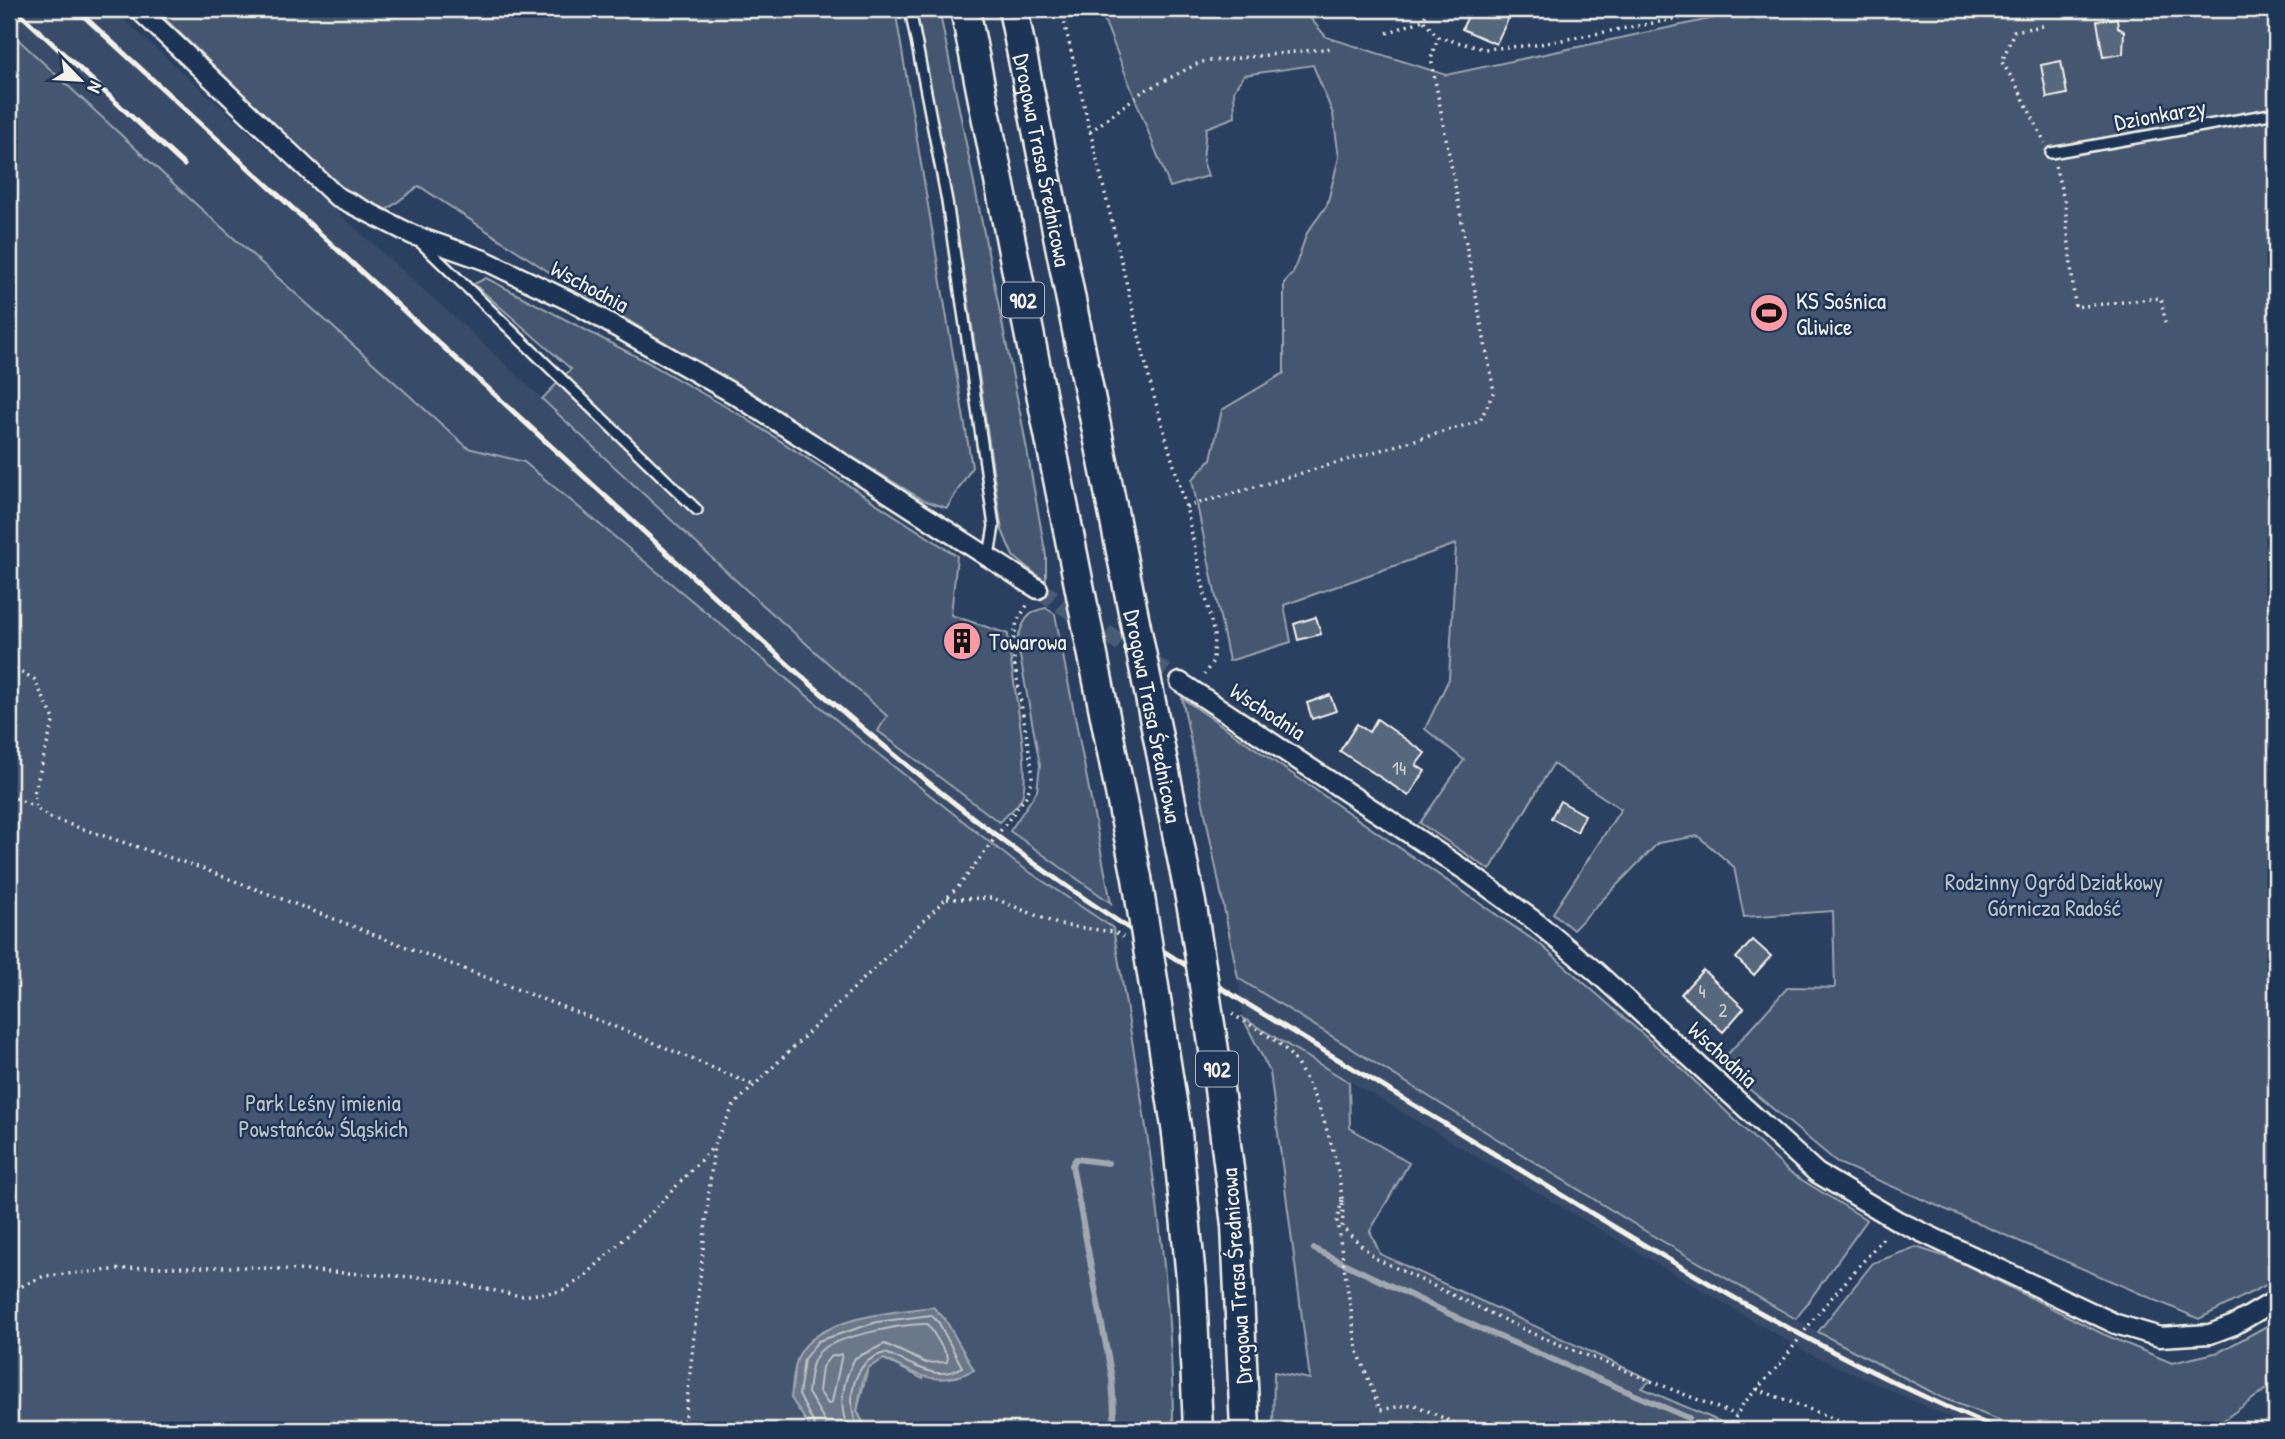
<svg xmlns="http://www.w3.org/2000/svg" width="2285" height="1439" viewBox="0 0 2285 1439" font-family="'Patrick Hand',sans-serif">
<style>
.built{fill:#374c69}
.green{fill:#445771;stroke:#9ca4ac;stroke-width:2}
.water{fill:#6a788a;stroke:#a1a8b0;stroke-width:2}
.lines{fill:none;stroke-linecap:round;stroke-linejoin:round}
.shore{stroke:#bdc1c2;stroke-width:2}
.stream{stroke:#a1a8b0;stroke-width:6}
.building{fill:#56677d;stroke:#f4f1e8;stroke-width:2}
.street-tunnel{stroke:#485b74;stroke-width:18;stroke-dasharray:18 9;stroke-linecap:butt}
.lane-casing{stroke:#f4f1e8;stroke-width:14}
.street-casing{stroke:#f4f1e8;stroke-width:23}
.primary-casing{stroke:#f4f1e8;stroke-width:33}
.path{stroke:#f4f1e8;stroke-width:3.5;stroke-dasharray:2 5;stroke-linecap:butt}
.lane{stroke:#1d3557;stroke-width:9}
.street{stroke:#1d3557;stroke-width:18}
.primary{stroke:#1d3557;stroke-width:28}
.rail{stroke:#f4f1e8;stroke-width:5}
.primary-bridge-casing{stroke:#f4f1e8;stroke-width:33;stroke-linecap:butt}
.primary-bridge{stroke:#1d3557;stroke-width:28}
.labels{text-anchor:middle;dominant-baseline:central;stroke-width:5;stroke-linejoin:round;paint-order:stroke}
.number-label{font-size:19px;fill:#cccecd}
.shield{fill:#1d3557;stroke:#b4b9bc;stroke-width:2}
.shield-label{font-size:21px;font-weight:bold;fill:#f4f1e8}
.street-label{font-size:23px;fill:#f4f1e8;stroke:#1d3557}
.poi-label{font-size:23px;fill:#f4f1e8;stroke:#1d3557;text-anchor:start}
.park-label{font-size:23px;fill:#bfc3c4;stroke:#1d3557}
</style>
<rect width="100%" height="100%" fill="#2a4060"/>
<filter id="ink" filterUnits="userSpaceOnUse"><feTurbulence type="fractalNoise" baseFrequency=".0143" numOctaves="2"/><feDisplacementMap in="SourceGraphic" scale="14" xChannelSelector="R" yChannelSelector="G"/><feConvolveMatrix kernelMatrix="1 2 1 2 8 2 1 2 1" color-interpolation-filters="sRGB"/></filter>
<g filter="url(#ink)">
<path class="built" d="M9,9H112L473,334L743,587L887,716L879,731L1021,840L1111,903L1113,928L1016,863L868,746L524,462L469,448L189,198L9,31Z
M1238,978L1650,1234L1818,1332L1943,1398L2024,1430H1978L1808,1353L1243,1018Z"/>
<path class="green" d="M155,9H895L972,467L947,508L923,500L549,272L419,186L385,211L337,184Z
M914,9H939L1021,417L1046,556V582L1013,556L1002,530L965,279Z
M1100,9H1303L1326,37L1446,75L1757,9H2276V1280L2199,1319L1838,1163L1719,1064L1788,987L1835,988L1833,911L1744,917L1734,867L1698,836L1658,843L1573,930L1553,913L1621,809L1553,764L1490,870L1420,823L1464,760L1425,729L1449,679L1456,544L1284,605L1291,642L1229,661L1192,480L1211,459L1222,410L1284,373V283L1293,273L1307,233L1327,205L1339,157L1333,114L1313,65L1244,75L1234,90L1235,117L1206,128L1203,161L1208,176L1170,187Z
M9,31L189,198L468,448L524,462L868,746L1016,863L1113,928C1141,1094 1173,1262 1173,1430H867L857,1411L868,1368L884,1359L923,1379L945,1319L791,1397L812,1430H9Z
M486,278L647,362L742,416L957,556L951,615L1008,634C1009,669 1034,775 1021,799C1017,808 1006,815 999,822L878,731L887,716L743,587L542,399L571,369L474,284Z
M1046,608L1055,614L1111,903L1010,831L1037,791L1040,765L1017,640C1023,622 1027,611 1046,608Z
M1182,698L1542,946L1680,1067L1789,1172L1867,1220L1796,1319L1650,1234L1238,978Z
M1243,1018L1349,1082L1350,1128L1409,1163L1370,1231L1380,1254L1651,1380L1642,1388L1721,1422L1716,1430H1273L1274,1372L1310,1379L1270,1072Z
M1916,1247L1958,1261L2103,1334L2172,1363L2219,1352L2276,1321V1382L2210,1430H2024L1943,1398L1818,1332L1873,1263Z"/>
<path class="water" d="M933,1307L945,1319L974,1370C937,1388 917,1375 884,1359L868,1368L863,1379L857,1411L867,1430H812L791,1398C793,1385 793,1366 799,1355C818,1317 895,1312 933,1307Z"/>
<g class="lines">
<path class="shore" d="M842,1354L832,1402L828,1404L819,1391L822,1367L830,1357Z
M817,1430L799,1395L804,1359L818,1341L877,1322L931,1315L939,1323L962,1367C936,1384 909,1361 885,1353C851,1361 845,1402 859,1430
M826,1430L825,1421L808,1393C810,1378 810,1357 824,1348C843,1336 906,1323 928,1324L948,1357L947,1362L926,1363L885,1344L855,1358C843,1380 837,1408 849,1430"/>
<path class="stream" d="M1108,1163L1076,1159L1072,1165L1112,1378L1115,1430
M1314,1249L1479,1328L1689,1418"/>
</g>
<path class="building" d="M1471,9H1513L1496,44L1462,29Z
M2117,18L2118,28L2124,31L2123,54L2103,57L2097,21Z
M2061,61L2067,94L2047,98L2041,65Z
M1316,617L1321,634L1298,640L1294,624Z
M1330,695L1336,711L1312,719L1307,703Z
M1377,719L1425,753L1416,765L1425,771L1409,796L1340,751L1357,724L1369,732Z
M1560,801L1585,815L1577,832L1551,818Z
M1753,940L1771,956L1754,975L1736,958Z
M1703,970L1744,1008L1723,1032L1681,994Z"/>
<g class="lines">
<path class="street-tunnel" d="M1038,589L1180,682"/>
<defs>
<path id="lane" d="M910,9L947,201L994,526L989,556
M2051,153L2276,113
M421,243L697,510"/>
<path id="street" d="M138,9L336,196L413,235L484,260L576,304L739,397L1038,589
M1180,682L1466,871L1536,922L1595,971L1817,1173L1898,1221L2116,1324L2160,1337L2210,1334L2234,1325L2276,1300"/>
<g id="primary">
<path d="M965,9L1137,878"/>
<path id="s1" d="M1013,9L1193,913"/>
<path d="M1177,1133L1192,1289L1198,1430"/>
<path d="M1236,1225L1245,1430"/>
</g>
</defs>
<use href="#lane" class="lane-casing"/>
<use href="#street" class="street-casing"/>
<use href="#primary" class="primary-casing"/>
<path class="path" d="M1061,9L1151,386L1186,507L1214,635L1213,661L1204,675
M1429,9L1423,20L1438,37L1484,49L1535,45L1729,9
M2043,26L2014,31L2002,62L2019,90L2045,143
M1387,33L1423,20
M1090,132L1142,92L1201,62L1333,48
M2055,166L2065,203L2075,307L2161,298L2166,326
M1186,507L1480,421L1494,391L1431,59L1438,37
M9,665L34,679L54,719L34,793L36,808L50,818L201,868L636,1035L753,1085
M9,795L35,807
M947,899L993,898L1060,925L1115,932L1123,937
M1232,1014C1249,1025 1273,1036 1286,1050C1318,1084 1348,1182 1342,1227L1375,1258L1536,1335L1736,1415
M1342,1200L1337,1221L1357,1349L1380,1410L1413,1404L1469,1430
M9,1292L44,1276L147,1267H246L431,1278L521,1296L562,1291L584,1277L652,1212L713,1147
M1757,1389L1863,1430
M642,1430L684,1420
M684,1430L714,1145L734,1105L960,885L1027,795L1032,780V769L1012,648L1017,621L1028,604
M1728,1430L1743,1404L1782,1362L1815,1317L1885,1236"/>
<use href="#lane" class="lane"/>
<use href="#street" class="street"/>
<use href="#primary" class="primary"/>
<path class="rail" d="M15,9L184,165
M76,9L792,668C879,743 968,818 1062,883C1198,978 1342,1061 1483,1147C1652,1250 1817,1355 2001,1430"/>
<defs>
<path id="primary-bridge" d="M1137,878L1177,1133
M1193,913L1215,1057L1236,1225"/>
</defs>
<use href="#primary-bridge" class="primary-bridge-casing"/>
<use href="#primary-bridge" class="primary-bridge"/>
</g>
</g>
<defs>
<symbol id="stadium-disc" viewBox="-11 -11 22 22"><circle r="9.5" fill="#ff9aa2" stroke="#1d3557"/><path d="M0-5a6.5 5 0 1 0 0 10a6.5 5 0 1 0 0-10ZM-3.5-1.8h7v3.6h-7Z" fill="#111"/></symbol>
<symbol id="building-disc" viewBox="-11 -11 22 22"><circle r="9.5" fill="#ff9aa2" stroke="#1d3557"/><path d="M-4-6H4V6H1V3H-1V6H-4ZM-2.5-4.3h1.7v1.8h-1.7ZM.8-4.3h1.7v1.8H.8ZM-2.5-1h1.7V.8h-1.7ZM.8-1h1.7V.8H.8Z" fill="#111"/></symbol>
</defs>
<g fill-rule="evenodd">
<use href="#stadium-disc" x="1747" y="291" width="44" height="44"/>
<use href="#building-disc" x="940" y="619" width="44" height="44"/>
</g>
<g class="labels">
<g class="number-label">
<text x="1399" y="768">14</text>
<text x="1702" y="991">4</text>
<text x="1723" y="1010">2</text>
</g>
<g class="shield">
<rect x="1002" y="282.5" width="42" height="35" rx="5"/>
<rect x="1196" y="1051.5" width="42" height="35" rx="5"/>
</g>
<g class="shield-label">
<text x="1023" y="300">902</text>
<text x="1217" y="1069">902</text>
</g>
<g class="street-label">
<text transform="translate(2160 114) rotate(-10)">Dzionkarzy</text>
<text stroke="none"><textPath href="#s1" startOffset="154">Drogowa Trasa Średnicowa</textPath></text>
<text transform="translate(590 286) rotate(28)">Wschodnia</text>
<text transform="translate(1268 711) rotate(33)">Wschodnia</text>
<text stroke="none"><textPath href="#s1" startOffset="721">Drogowa Trasa Średnicowa</textPath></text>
<text transform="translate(1723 1054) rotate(43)">Wschodnia</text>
<text transform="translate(1236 1276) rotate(-94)">Drogowa Trasa Średnicowa</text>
</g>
<g class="poi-label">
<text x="1796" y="300">KS Sośnica<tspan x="1796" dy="26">Gliwice</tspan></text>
<text x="989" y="641">Towarowa</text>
</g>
<g class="park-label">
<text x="2054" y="881">Rodzinny Ogród Działkowy<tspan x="2054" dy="26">Górnicza Radość</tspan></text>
<text x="323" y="1102">Park Leśny imienia<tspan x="323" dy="26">Powstańców Śląskich</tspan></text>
</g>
</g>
<rect width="2285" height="1439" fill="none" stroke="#1d3557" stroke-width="35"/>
<rect x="18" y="18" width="2250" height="1404" fill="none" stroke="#f4f1e8" stroke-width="2.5" filter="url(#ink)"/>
<g transform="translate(80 80) rotate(115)" stroke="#1d3557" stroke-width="5" paint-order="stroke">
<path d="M0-5L12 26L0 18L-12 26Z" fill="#f4f1e8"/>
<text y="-10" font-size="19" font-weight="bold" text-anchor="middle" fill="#f4f1e8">N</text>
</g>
</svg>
